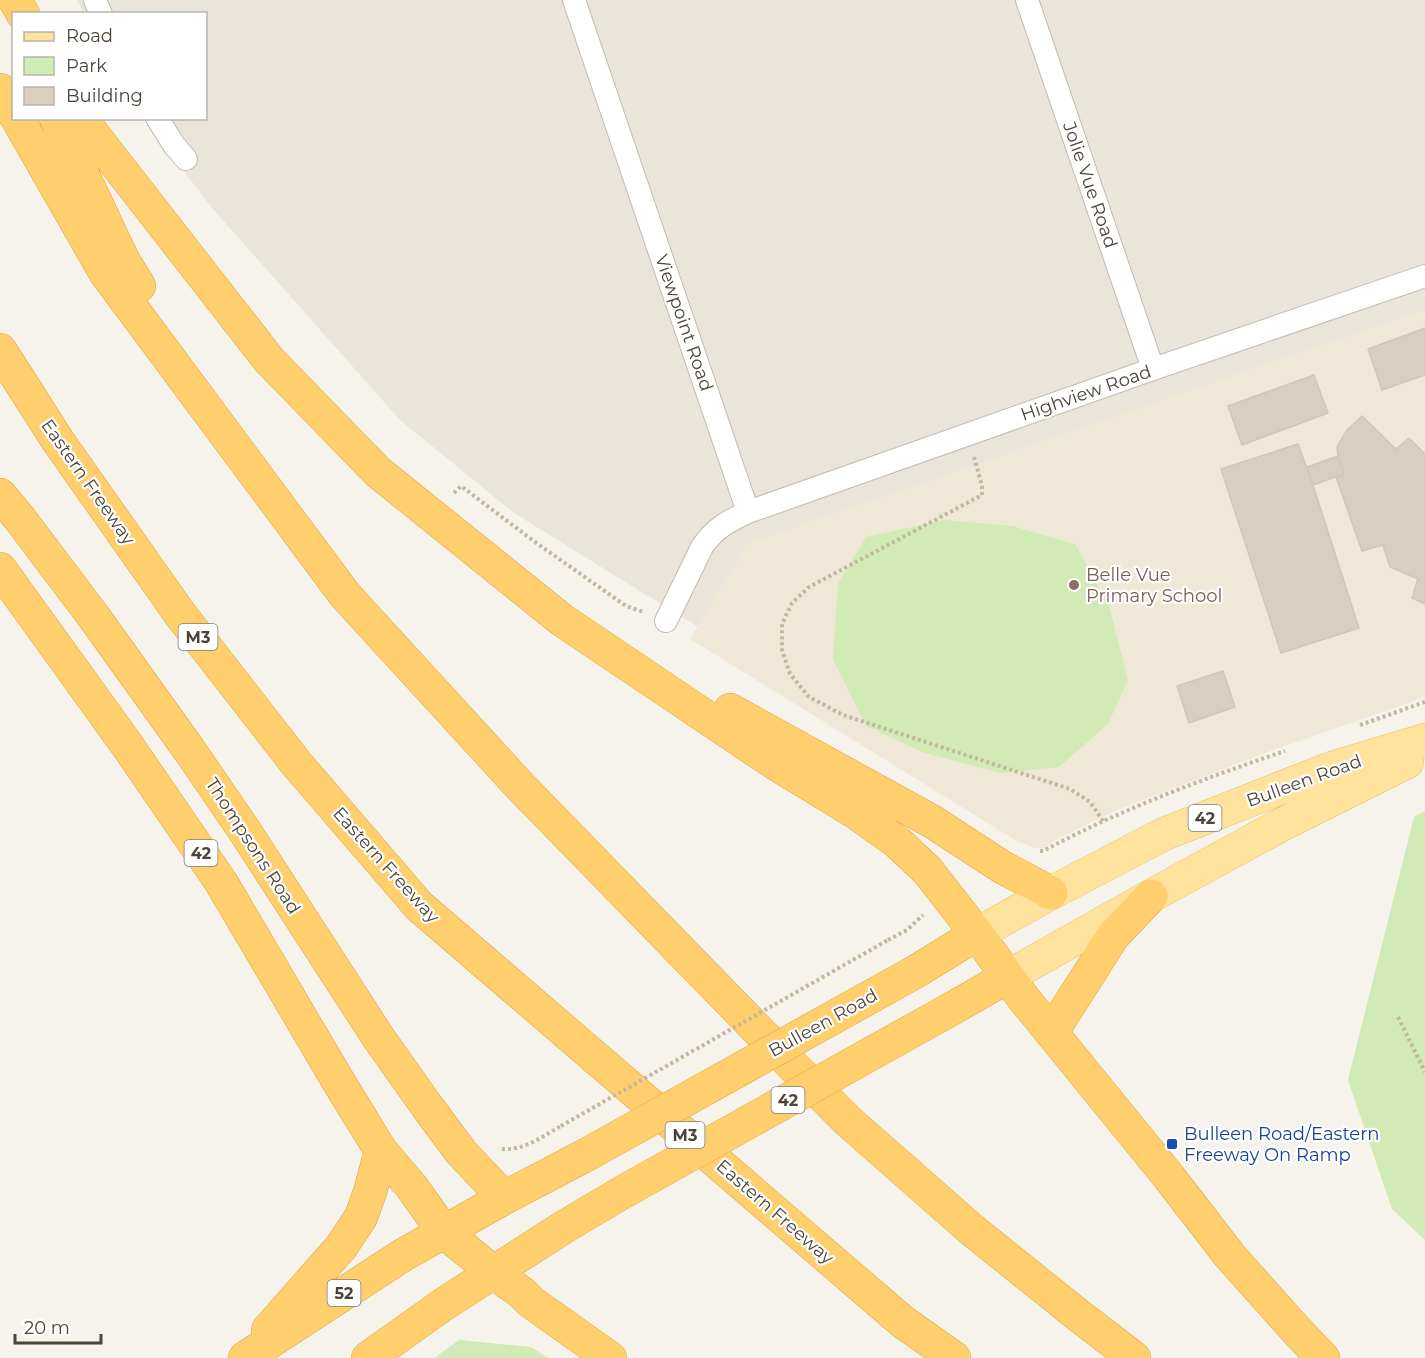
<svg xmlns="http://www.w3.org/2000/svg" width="1425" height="1358" viewBox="0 0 1425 1358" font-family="Montserrat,sans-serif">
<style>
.residential{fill:#eae5da}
.education{fill:#efe8d6}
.green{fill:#d2eab5}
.building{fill:#d8cfc1;stroke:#d3c7b4;stroke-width:1.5}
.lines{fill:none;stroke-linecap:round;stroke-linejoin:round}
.street-casing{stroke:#c2bbae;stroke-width:24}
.primary-casing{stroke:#e6c16a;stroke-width:34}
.highway-casing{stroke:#e0a43c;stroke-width:34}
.path{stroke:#c4b79f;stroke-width:4;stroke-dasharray:3 3;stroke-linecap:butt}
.street{stroke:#fff;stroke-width:22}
.primary{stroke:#ffe39c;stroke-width:33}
.highway{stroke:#ffcf6e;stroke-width:33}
.highway-bridge-casing{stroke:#e0a43c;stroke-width:34;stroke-linecap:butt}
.path-bridge{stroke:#c4b79f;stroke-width:4;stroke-dasharray:3 3;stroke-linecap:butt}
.highway-bridge{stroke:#ffcf6e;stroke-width:33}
.education-dot{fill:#8d6e63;stroke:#fff;stroke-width:2}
.transit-dot{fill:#1a4fb4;stroke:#fff;stroke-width:2}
.labels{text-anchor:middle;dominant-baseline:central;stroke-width:4.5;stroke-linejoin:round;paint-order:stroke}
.shield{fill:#fff;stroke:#817c74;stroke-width:1.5}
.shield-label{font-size:16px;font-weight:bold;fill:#4b4439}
.street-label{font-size:18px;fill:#4b4439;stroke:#fff}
.education-label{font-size:18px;fill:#785e54;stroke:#fff;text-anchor:start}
.transit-label{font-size:18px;fill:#164399;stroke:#fff;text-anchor:start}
</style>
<rect width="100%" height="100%" fill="#f6f3ec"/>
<path class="residential" d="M77,0H1425V310L748,544L698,627L514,513L400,420L212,208L144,119L206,118V14L84,13Z"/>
<path class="education" d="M1425,310V697L1268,752L1117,810L1056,840L1042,849L1032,847L1015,840L690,639L748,544Z"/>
<path class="green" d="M944,520L1012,526L1075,544L1109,605L1128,680L1108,724L1059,767L1001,773L925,753L866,726L833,659L838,584L866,537Z
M1425,811V1240L1392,1209L1348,1080L1414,817Z
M459,1340L531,1347L548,1358H434Z"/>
<path class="building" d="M1425,328V375L1382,390L1368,349Z
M1314,375L1328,413L1242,445L1228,406Z
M1362,416L1396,449L1409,438L1425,454V604L1412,598L1418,579L1390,567L1383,545L1362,551L1336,477L1344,474L1338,456L1337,447L1347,430Z
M1298,444L1313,485L1359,628L1281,653L1221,469Z
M1338,456L1344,474L1313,485L1307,467Z
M1223,671L1235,707L1189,723L1177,686Z"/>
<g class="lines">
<defs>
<path id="street" d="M95,0L101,14
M574,0L748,512
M1027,0L1153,369
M157,118L174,145L186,159
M666,621L702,547C714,529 728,521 748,512L1153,369L1425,276"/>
<path id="primary" d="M977,934L1051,893L1164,834L1332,768L1425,740
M1007,977L1151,896L1281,825L1407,762"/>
<path id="highway" d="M15,0L23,14
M0,90L14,113
M17,118L105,272L345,595L520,786L791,1064L848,1121L972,1230L1078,1315L1134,1358
M56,118L123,260L139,286
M83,118L92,133L269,360L378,472L562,620L773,762L855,812L897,842L927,870L977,934L1024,999L1169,1177L1230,1256L1297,1331L1323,1358
M0,350L58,441L180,614L296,763L419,906L903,1322L954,1358
M0,495L20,519L94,617L190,751L246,833L378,1037L426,1105L461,1152L504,1198
M0,569L127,745L221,882L337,1079L381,1151L411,1186L444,1232L493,1272L522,1293L531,1302L610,1358
M730,710L933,822L1002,867L1051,893
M915,972L977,934
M953,1008L1007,977
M1052,1032L1113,936L1151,896
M268,1330L341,1247L361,1217L370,1192L381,1151
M245,1358L403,1255L504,1198L586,1155
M368,1358L444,1304L564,1227L623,1192"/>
</defs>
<use href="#street" class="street-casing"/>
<use href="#primary" class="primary-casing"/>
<use href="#highway" class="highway-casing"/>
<path class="path" d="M974,457L982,486V495L809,587L792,603L782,624V650L790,674L809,697L843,715L1070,789L1090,802L1103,821
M454,493L461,486L535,542L626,606L643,612
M1360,725L1425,702
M1040,851H1043C1120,810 1202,779 1285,751
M888,940L907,930L923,915
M1398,1017L1425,1072
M502,1149C523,1151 543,1136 561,1126"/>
<use href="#street" class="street"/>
<use href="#primary" class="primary"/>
<use href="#highway" class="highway"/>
<defs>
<path id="highway-bridge" d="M586,1155L915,972
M623,1192L953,1008"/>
</defs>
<use href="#highway-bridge" class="highway-bridge-casing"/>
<path class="path-bridge" d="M561,1126L888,940"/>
<use href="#highway-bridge" class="highway-bridge"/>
</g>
<circle class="education-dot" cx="1074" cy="585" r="6"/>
<rect class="transit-dot" x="1166" y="1138" width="12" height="12" rx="3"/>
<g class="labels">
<g class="shield">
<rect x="178.5" y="624" width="39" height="26" rx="4.5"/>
<rect x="1188.5" y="805" width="33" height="26" rx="4.5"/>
<rect x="184.5" y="840" width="33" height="26" rx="4.5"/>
<rect x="771.5" y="1087" width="33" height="26" rx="4.5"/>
<rect x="665.5" y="1122" width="39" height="26" rx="4.5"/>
<rect x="327.5" y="1280" width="33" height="26" rx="4.5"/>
</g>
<g class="shield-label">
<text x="198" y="637">M3</text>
<text x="1205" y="818">42</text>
<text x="201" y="853">42</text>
<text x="788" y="1100">42</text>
<text x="685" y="1135">M3</text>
<text x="344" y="1293">52</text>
</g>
<g class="street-label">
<text transform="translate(1090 185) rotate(71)">Jolie Vue Road</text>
<text transform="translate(684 323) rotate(71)">Viewpoint Road</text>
<text transform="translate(1086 393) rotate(-19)">Highview Road</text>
<text transform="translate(88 482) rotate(55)">Eastern Freeway</text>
<text transform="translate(1304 781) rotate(-20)">Bulleen Road</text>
<text transform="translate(253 846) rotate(57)">Thompsons Road</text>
<text transform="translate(386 865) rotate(48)">Eastern Freeway</text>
<text transform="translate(823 1023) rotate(-29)">Bulleen Road</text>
<text transform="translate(775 1212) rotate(41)">Eastern Freeway</text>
</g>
<g class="education-label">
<text x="1086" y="575">Belle Vue<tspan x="1086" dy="21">Primary School</tspan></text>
</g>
<g class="transit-label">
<text x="1184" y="1134">Bulleen Road/Eastern<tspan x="1184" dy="21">Freeway On Ramp</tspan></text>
</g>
</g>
<rect x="12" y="12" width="195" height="108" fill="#ffffff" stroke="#b7b4b0" stroke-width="1.5"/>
<rect x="24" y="32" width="30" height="9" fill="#ffe39c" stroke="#b7b4b0" stroke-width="1.5"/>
<text x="66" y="42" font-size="18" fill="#4b4439">Road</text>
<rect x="24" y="57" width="30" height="18" fill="#d2eab5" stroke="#b7b4b0" stroke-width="1.5"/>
<text x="66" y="72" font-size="18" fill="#4b4439">Park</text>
<rect x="24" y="87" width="30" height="18" fill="#d8cfc1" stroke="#b7b4b0" stroke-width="1.5"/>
<text x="66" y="102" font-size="18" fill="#4b4439">Building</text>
<path d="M15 1334v9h86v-9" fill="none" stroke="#4b4439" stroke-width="3"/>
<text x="24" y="1334" font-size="18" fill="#4b4439" stroke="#ffffff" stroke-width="4.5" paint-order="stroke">20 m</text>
</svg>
